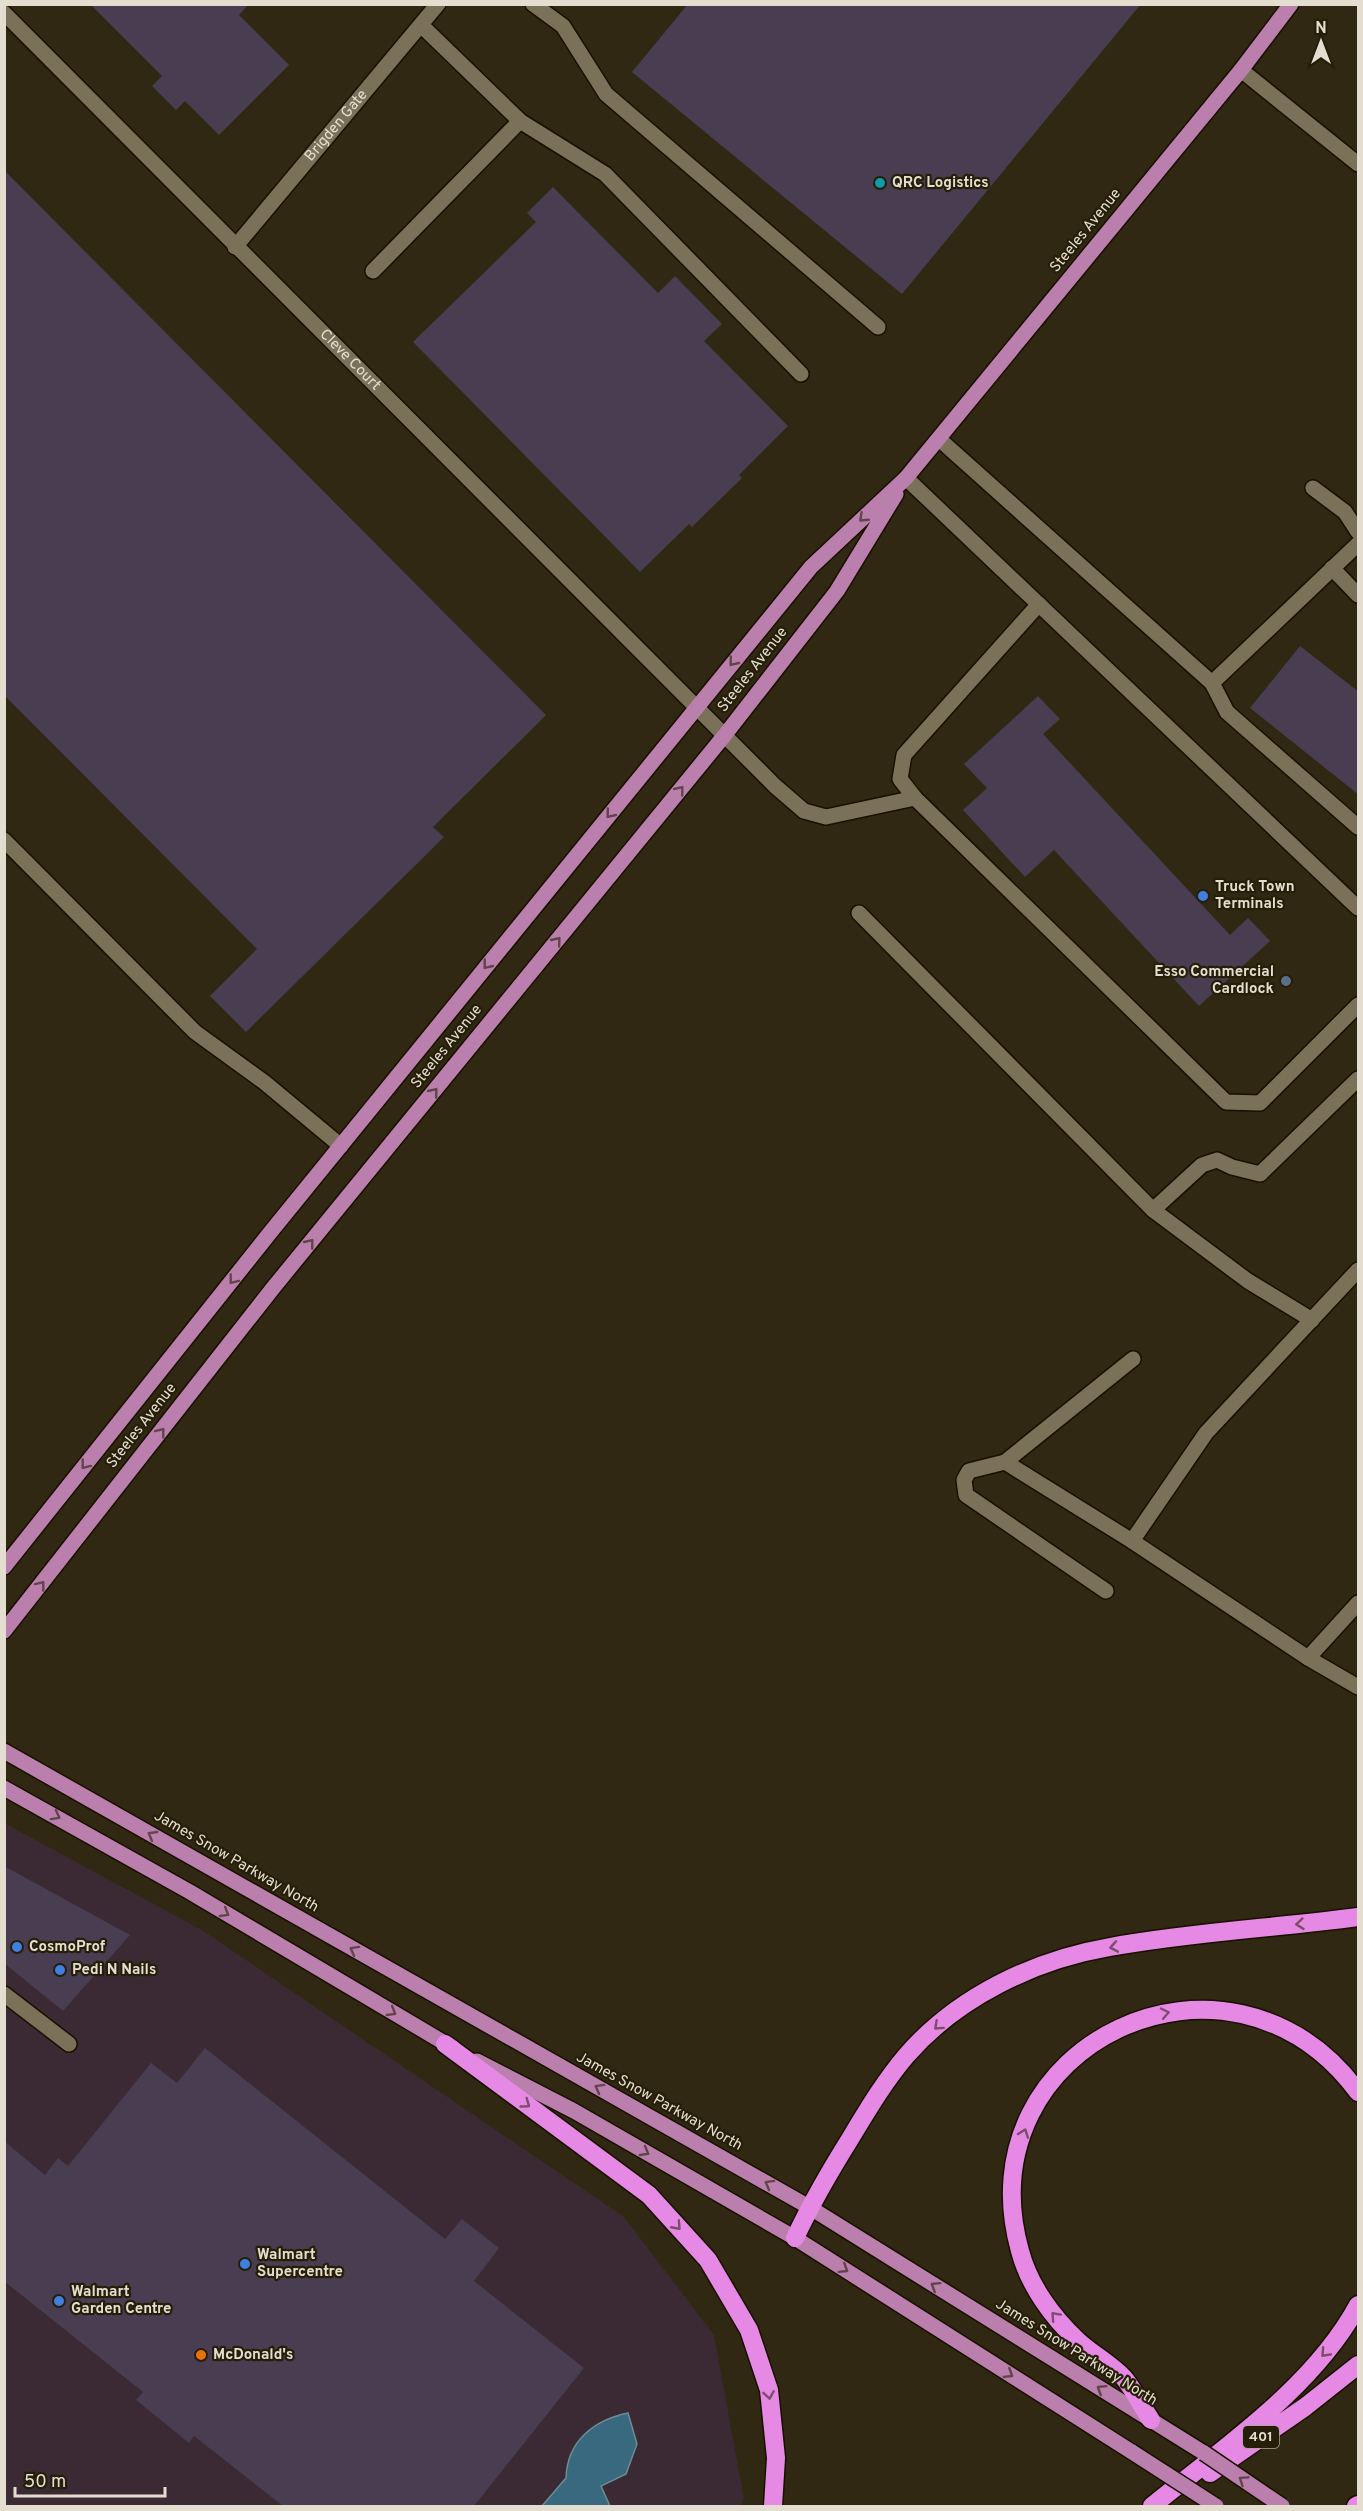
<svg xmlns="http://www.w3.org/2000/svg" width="1363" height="2511" viewBox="0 0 1363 2511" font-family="Overpass,sans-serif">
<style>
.commercial{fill:#3b2a33}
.water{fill:#39697f;stroke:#6c8c97;stroke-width:1.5}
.building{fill:#483d51}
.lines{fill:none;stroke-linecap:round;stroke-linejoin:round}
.minor-casing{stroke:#181000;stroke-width:18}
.major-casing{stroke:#181000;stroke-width:18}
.highway-casing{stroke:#181000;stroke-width:21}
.minor{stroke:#7b7159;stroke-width:15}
.major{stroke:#bb7fad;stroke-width:15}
.highway{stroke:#e589e5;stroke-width:18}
.major-bridge-casing{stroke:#181000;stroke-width:18;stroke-linecap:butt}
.major-bridge{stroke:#bb7fad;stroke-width:15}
.oneway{stroke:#62454a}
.oneway2{stroke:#7c4e6b}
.culture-dot{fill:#0f9aa8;stroke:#261e08;stroke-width:2}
.shop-dot{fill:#3f7fe0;stroke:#261e08;stroke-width:2}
.service-dot{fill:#5c6f8a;stroke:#261e08;stroke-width:2}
.food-dot{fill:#e8710a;stroke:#261e08;stroke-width:2}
.labels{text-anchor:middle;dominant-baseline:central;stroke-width:4.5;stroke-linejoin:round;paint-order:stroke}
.shield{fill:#261e08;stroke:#aaa494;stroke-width:1.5}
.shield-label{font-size:14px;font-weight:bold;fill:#e3ded0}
.street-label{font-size:15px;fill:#e3ded0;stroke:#261e08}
.poi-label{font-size:15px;font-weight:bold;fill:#e3ded0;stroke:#261e08;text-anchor:start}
</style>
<rect width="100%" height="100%" fill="#302812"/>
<path class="commercial" d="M4,1823L202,1930L624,2217L714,2335L744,2499L741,2506H5Z"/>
<path class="water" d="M628,2413L637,2444L626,2474L601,2486L610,2506H542L566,2478C567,2441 594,2420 628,2413Z"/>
<path class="building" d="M90,4H249L239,15L289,65L219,135L185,101L176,110L152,86L162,76Z
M688,4H1141L902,294L632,72Z
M4,170L546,715L433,827L444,837L246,1032L210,996L257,949L4,695Z
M553,187L658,293L675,276L722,324L704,341L788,426L739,475L742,478L692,527L689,524L640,572L413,342L536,222L527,213Z
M1300,646L1359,692V795L1250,708Z
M1038,696L1060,719L1043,734L1230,935L1248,918L1270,941L1199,1006L1054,850L1025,877L963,810L987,788L964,764Z
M4,1866L130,1935L63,2011L4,1963Z
M205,2048L445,2239L462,2219L499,2248L474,2281L584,2368L474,2506H283L194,2436L189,2443L136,2400L143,2392L4,2281V2141L45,2175L58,2158L68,2166L151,2063L177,2083Z"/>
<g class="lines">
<defs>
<g id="minor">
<path d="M533,4L563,26L606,94L878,327"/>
<path id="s1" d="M4,13L775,786L804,811L826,817L915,798"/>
<path d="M1241,70L1358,164"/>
<path d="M520,121L605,174L801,374"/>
<path id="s2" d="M235,247L438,4"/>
<path d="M373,271L520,121L421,25"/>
<path d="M939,439L1212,683L1358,544"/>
<path d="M906,478L1358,908"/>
<path d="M1313,488L1345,512L1358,532"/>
<path d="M1332,568L1358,595"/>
<path d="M1039,604L904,755L900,779L915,798L1226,1102L1260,1103L1358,1005"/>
<path d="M1212,683L1227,712L1358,827"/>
<path d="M4,840L195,1032L264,1082L341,1146"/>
<path d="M859,913L1153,1210L1248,1281L1312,1320"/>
<path d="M1153,1210L1202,1165L1217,1160L1232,1167L1260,1174L1358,1079"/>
<path d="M1133,1359L1005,1462L1132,1541L1206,1433L1358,1270"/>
<path d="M1005,1462L969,1471L964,1480L966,1495L1106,1591"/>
<path d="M1132,1541L1308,1658L1358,1687"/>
<path d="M1308,1658L1358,1603"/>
<path d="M4,1994L69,2044"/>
</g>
<path id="major" d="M4,1567L269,1234L811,567L906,478L1241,70L1291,4
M4,1631L273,1288L724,736L837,591L896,494
M4,1751L809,2207L1204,2453
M4,1788L190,1892L453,2048
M477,2061L574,2111L795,2238L1132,2452"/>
<path id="highway" d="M445,2044L649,2195L708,2260L749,2330L769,2390L776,2458L773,2506
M795,2238C811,2204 830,2171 850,2139C867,2111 884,2082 906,2056C957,1997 1034,1960 1110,1947C1192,1932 1276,1928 1358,1917
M1151,2420C1142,2407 1134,2390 1124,2378C1111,2364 1092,2354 1078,2341C1052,2317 1029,2285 1020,2251C962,2044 1229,1918 1358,2092
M1210,2473L1305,2407L1358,2365
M1152,2506C1223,2448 1314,2387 1358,2305
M1356,2506L1358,2505"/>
</defs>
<use href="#minor" class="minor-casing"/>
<use href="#major" class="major-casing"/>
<use href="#highway" class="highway-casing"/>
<use href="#minor" class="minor"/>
<use href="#major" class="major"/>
<use href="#highway" class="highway"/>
<defs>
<path id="major-bridge" d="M1132,2452L1216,2506
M1204,2453L1282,2506"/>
</defs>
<use href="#major-bridge" class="major-bridge-casing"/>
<use href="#major-bridge" class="major-bridge"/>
</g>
<defs><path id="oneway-chevron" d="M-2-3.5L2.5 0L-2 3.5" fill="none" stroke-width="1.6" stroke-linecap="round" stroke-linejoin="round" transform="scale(1.5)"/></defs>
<g class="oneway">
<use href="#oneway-chevron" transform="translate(863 518) rotate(137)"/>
<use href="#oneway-chevron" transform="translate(733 662) rotate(129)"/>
<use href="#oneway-chevron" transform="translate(680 790) rotate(-51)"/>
<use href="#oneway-chevron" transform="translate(610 814) rotate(129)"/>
<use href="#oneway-chevron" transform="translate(557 941) rotate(-51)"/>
<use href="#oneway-chevron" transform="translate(487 965) rotate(129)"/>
<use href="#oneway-chevron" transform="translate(434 1092) rotate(-51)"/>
<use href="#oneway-chevron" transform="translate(310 1243) rotate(-51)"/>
<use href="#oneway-chevron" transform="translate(233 1280) rotate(128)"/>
<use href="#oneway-chevron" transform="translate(161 1432) rotate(-52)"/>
<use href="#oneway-chevron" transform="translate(85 1465) rotate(128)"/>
<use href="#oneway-chevron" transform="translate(41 1585) rotate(-52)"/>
<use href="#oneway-chevron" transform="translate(56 1816) rotate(29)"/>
<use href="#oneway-chevron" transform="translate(152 1835) rotate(-150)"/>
<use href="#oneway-chevron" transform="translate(225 1913) rotate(31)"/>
<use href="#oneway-chevron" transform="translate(354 1950) rotate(-151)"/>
<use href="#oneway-chevron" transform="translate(392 2012) rotate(31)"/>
<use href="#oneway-chevron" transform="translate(599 2088) rotate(-151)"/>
<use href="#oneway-chevron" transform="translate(645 2152) rotate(30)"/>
<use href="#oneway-chevron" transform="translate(769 2184) rotate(-151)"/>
<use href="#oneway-chevron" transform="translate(844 2269) rotate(32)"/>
<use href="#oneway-chevron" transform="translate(935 2286) rotate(-148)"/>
<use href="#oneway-chevron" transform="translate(1009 2374) rotate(32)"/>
<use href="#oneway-chevron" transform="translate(1101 2389) rotate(-148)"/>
<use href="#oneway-chevron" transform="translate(1243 2480) rotate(-146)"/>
</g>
<g class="oneway2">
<use href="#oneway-chevron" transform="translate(1300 1924) rotate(174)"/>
<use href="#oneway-chevron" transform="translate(1114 1947) rotate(170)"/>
<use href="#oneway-chevron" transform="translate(1165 2013) rotate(-12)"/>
<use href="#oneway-chevron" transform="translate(938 2026) rotate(138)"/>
<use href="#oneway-chevron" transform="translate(526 2104) rotate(36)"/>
<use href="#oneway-chevron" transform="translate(1024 2133) rotate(-70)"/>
<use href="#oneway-chevron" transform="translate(677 2226) rotate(48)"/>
<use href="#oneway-chevron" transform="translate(1055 2316) rotate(-133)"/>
<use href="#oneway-chevron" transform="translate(1325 2353) rotate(133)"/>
<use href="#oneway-chevron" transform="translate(769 2395) rotate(81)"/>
</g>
<circle class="culture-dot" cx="880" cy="183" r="6"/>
<g class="shop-dot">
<circle cx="1203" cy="896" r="6"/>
<circle cx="17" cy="1947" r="6"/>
<circle cx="60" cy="1970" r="6"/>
<circle cx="245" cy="2264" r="6"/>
<circle cx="59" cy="2301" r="6"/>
</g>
<circle class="service-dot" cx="1286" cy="981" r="6"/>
<circle class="food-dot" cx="201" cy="2355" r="6"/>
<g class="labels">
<rect class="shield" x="1243" y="2426" width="36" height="22" rx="4.5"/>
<g class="shield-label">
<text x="1261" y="2437">401</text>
</g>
<g class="street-label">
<text stroke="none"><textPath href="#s2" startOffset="158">Brigden Gate</textPath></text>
<text transform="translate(1086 231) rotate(-51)">Steeles Avenue</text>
<text stroke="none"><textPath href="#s1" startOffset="490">Cleve Court</textPath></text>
<text transform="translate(753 670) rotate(-52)">Steeles Avenue</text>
<text transform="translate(447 1047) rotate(-51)">Steeles Avenue</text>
<text transform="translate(142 1426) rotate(-52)">Steeles Avenue</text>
<text transform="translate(236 1862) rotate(30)">James Snow Parkway North</text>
<text transform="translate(659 2102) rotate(29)">James Snow Parkway North</text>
<text transform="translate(1076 2353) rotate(32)">James Snow Parkway North</text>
</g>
<g class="poi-label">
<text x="892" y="183">QRC Logistics</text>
<text x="1215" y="887">Truck Town<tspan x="1215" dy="17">Terminals</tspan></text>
<text x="1274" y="972" text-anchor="end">Esso Commercial<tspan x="1274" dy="17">Cardlock</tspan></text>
<text x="29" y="1947">CosmoProf</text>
<text x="72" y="1970">Pedi N Nails</text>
<text x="257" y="2255">Walmart<tspan x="257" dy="17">Supercentre</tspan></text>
<text x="71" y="2292">Walmart<tspan x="71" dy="17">Garden Centre</tspan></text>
<text x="213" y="2355">McDonald's</text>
</g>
</g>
<rect width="1363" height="2511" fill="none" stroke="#e3ded0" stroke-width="12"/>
<g transform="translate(1321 42)" stroke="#261e08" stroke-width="4.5" paint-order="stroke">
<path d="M0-4.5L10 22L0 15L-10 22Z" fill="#e3ded0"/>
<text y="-9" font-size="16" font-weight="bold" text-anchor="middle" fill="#e3ded0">N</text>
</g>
<path d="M15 2487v9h150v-9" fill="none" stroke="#e3ded0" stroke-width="3"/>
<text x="24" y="2487" font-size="18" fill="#e3ded0" stroke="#261e08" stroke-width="4.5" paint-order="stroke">50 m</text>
</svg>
